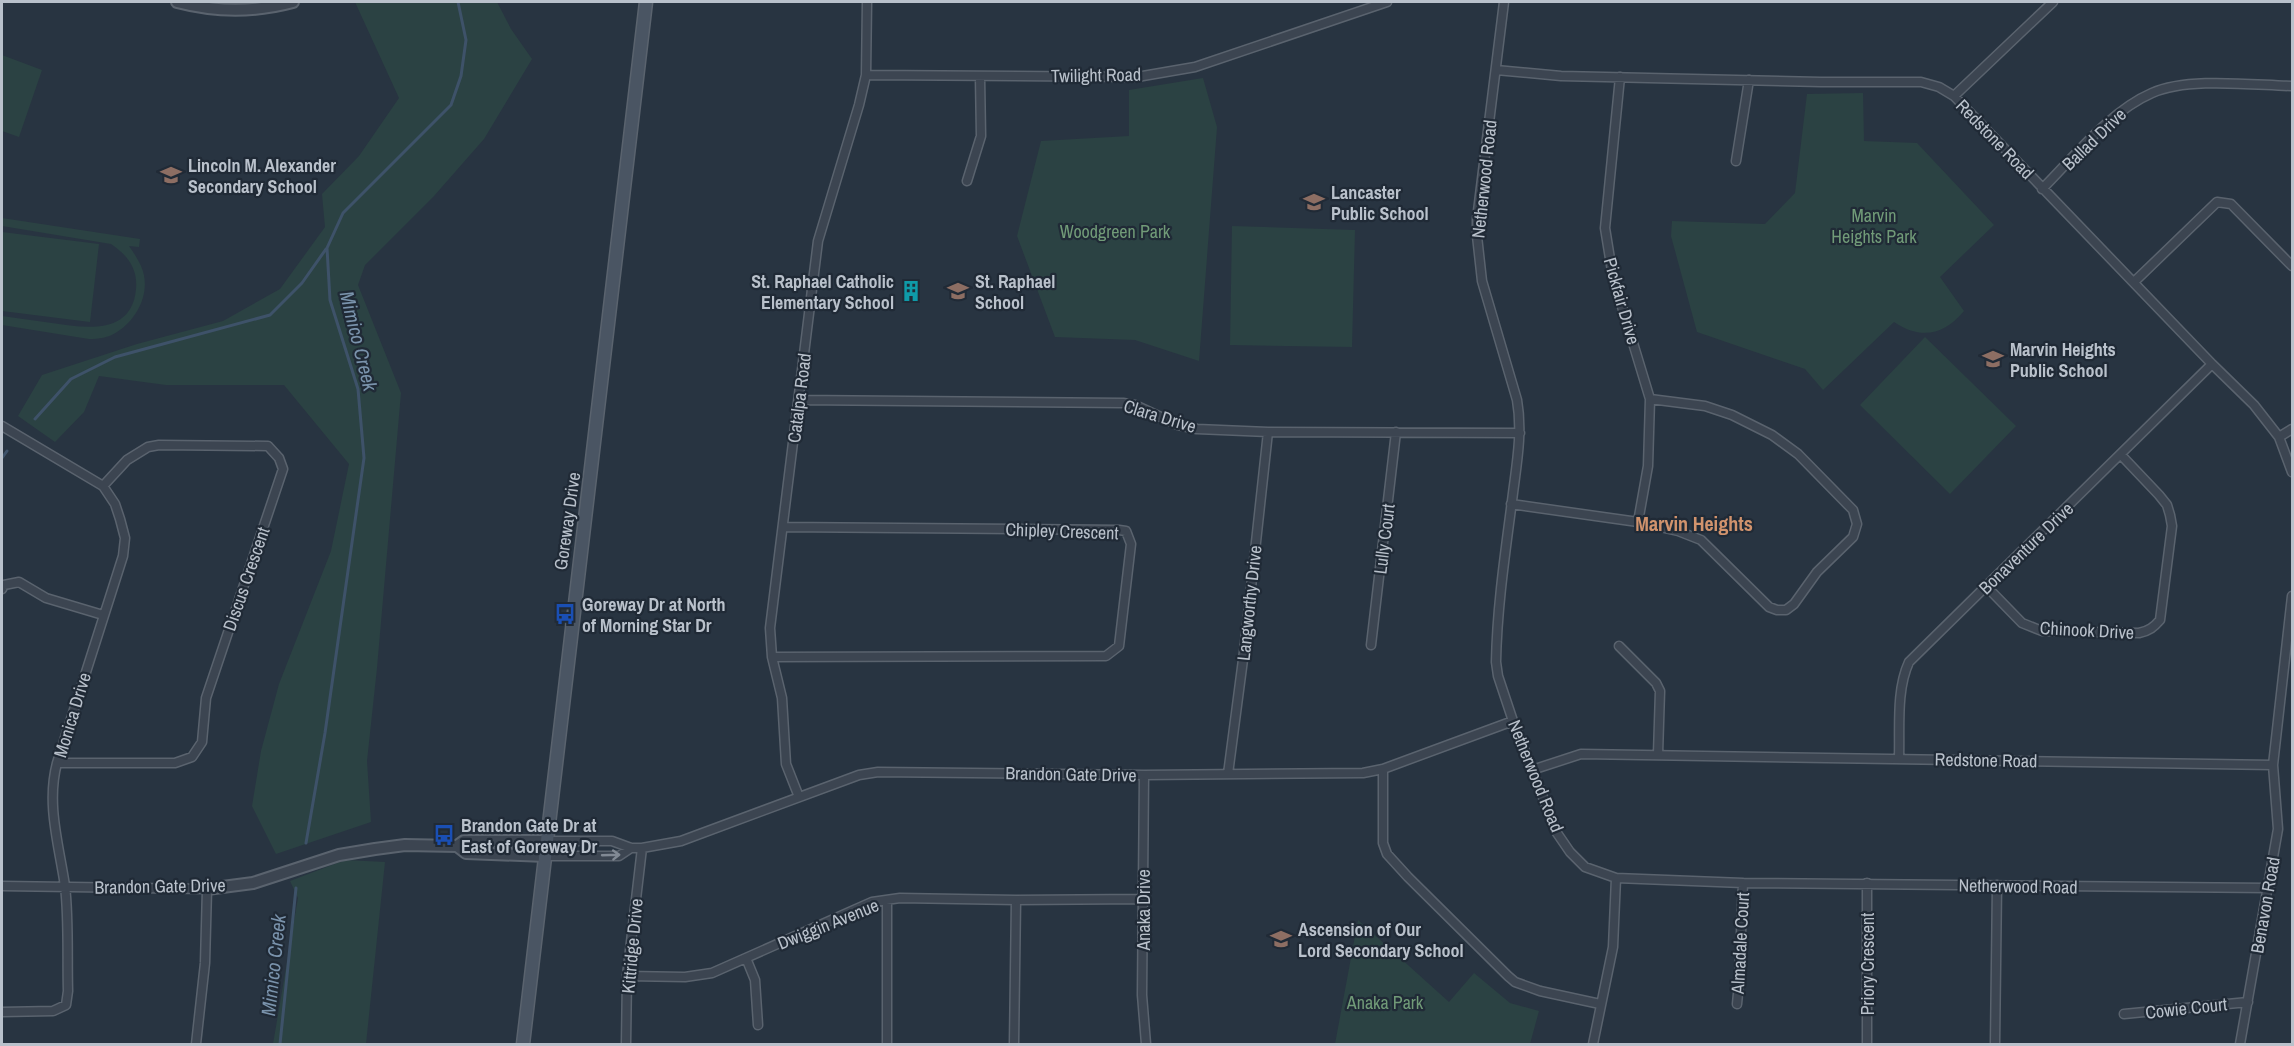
<svg xmlns="http://www.w3.org/2000/svg" width="2294" height="1046" viewBox="0 0 2294 1046" font-family="'Archivo Narrow',sans-serif">
<style>
.green{fill:#2b4243}
.lines{fill:none;stroke-linecap:round;stroke-linejoin:round}
.stream{stroke:#3e5269;stroke-width:3}
.minor-casing{stroke:#5a636e;stroke-width:11}
.tertiary-casing{stroke:#5a636e;stroke-width:14}
.secondary-casing{stroke:#5a636e;stroke-width:15}
.minor{stroke:#3c4551;stroke-width:8}
.tertiary{stroke:#3c4551;stroke-width:10}
.secondary{stroke:#4a5563;stroke-width:12}
.oneway{stroke:#818994}
.labels{text-anchor:middle;dominant-baseline:central;stroke-width:4.5;stroke-linejoin:round;paint-order:stroke}
.street-label{font-size:18px;fill:#b9c1cb;stroke:#202a36}
.poi-label{font-size:18px;font-weight:bold;fill:#b9c1cb;stroke:#202a36;text-anchor:start}
.park-label{font-size:18px;fill:#719b78;stroke:#202a36}
.water-label{font-size:20px;font-style:italic;fill:#7a93ac;stroke:#202a36}
.neighbourhood-label{font-size:20px;font-weight:bold;fill:#d1936d;stroke:#202a36}
</style>
<rect width="100%" height="100%" fill="#283441"/>
<path class="green" d="M355,2H497L511,29L532,59L484,139L434,196L365,265L358,285L401,393L377,668L367,761L371,822L276,854L252,806L261,751L279,684L331,551L349,464L284,385H166L99,376L84,412L55,442L18,416L42,375L137,344L223,321L280,289L325,227L322,194L359,156L399,98Z
M2,55L42,70L19,137L2,131Z
M1203,78L1217,127L1199,361L1135,340L1055,337L1017,236L1041,141L1129,136V90Z
M1863,93L1864,141L1917,143L1994,225L1940,277L1964,311C1944,335 1921,340 1894,322L1823,390L1805,369L1697,332L1671,236L1672,221L1765,224L1795,193L1807,94Z
M2,218L140,239L139,247L129,246C133,252 138,259 141,266C152,290 138,319 117,332C108,338 99,339 89,339L2,325V316C18,318 35,321 52,323C84,328 132,336 136,289C138,268 127,255 111,244L2,226Z
M1232,226L1355,230L1352,347L1230,345Z
M2,232L99,244L90,322L2,311Z
M1925,337L2016,426L1950,494L1860,405Z
M345,860L385,862L366,1044H273L298,898L290,881Z
M1358,920L1449,1002L1474,973L1510,1003L1539,1011L1530,1044H1335Z"/>
<g class="lines">
<path class="stream" d="M35,419L71,379L115,357L270,315L302,283L326,249
M2,458L7,451
M306,843L325,733L364,458L358,389L330,300L327,248L343,213L451,105L461,76L466,40L458,2
M280,1044L296,888"/>
<defs>
<path id="minor" d="M1504,2L1477,219V236L1482,281L1517,400C1523,434 1516,467 1512,501C1505,554 1497,609 1496,662L1498,676L1513,721L1557,833L1570,852L1585,867L1616,878L1743,883L2269,888
M1496,70L1561,76L1821,82H1921L1939,87L1954,96L2212,364L2254,405L2279,437L2292,472
M866,75L1137,77L1195,67L1387,2
M1620,77L1605,228L1613,277L1650,399L1648,466L1638,522
M1954,96L2053,2
M1736,161L1749,80
M967,181L981,136L980,77
M2042,189C2074,157 2110,111 2152,93C2188,77 2252,85 2292,86
M2134,282L2217,202L2231,204L2292,266
M799,400L1123,403L1135,405L1178,425L1197,429L1268,432L1520,433
M2,426L103,486L115,504L120,519L125,538L123,556L57,763C46,804 59,845 65,886C69,920 67,957 68,991L66,1005L53,1011L2,1012
M2279,437L2292,429
M1511,504L1638,522L1678,531L1701,540L1769,607L1777,610H1786L1794,604L1817,572L1853,537L1857,524L1853,510L1798,454L1772,435L1732,415L1705,406L1650,399
M1986,586L2022,623L2042,631L2139,633C2149,631 2154,627 2160,620L2172,526L2170,515L2167,505L2159,495L2121,455
M2,589L4,585L19,582L46,598L103,615
M1371,645L1396,432
M1619,646L1656,683L1660,691L1658,754
M772,657L1106,656L1119,646L1131,544L1126,531L1119,530L783,527
M1899,758C1900,727 1896,690 1909,662L2212,364
M57,763H175L192,757L202,742L206,698L283,469L279,458L268,446L159,445L148,447L127,460L103,486
M1383,769V843L1387,854L1408,877L1508,976L1515,982L1540,991L1600,1004
M1532,770L1581,754L2273,765
M1228,774L1244,652L1268,432
M1144,775L1142,995L1146,1044
M799,797L786,764L782,698L772,657L770,628L818,241L859,105L866,75L867,2
M548,841H612L631,848H642L681,841L859,775L878,772L1144,775L1363,773L1383,769L1513,721
M546,856H619L631,848
M2,886L207,889L205,963L196,1044
M746,958L755,980L758,1025
M627,976L685,977L712,973L872,902L900,898L1016,900L1142,899
M1737,1004L1739,983L1743,883
M2124,1014L2248,1002
M626,1044L627,976L642,848
M887,1044V900
M1014,1044L1016,900
M1593,1044L1613,947L1616,878
M1867,1044V883
M1995,1044L1997,885
M2240,1044L2278,829L2273,765L2292,596"/>
<path id="tertiary" d="M177,2C215,12 256,12 293,2
M457,846L464,841H548
M207,889L253,883L339,855L375,849L405,845L457,846L466,853L546,856"/>
<path id="secondary" d="M523,1044L646,2"/>
</defs>
<use href="#minor" class="minor-casing"/>
<use href="#tertiary" class="tertiary-casing"/>
<use href="#secondary" class="secondary-casing"/>
<use href="#minor" class="minor"/>
<use href="#tertiary" class="tertiary"/>
<use href="#secondary" class="secondary"/>
</g>
<defs><path id="oneway-shaft" d="M-6 0H5M1.5-3L5.5 0L1.5 3" fill="none" stroke-width="1.6" stroke-linecap="round" stroke-linejoin="round" transform="scale(1.5)"/></defs>
<use class="oneway" href="#oneway-shaft" transform="translate(611 855) rotate(-2)"/>
<defs>
<symbol id="school-bare" viewBox="-9 -9 18 18"><path d="M0-5L7-2L0 1L-7-2ZM-4 1L0 2.5L4 1V4Q0 6-4 4Z" fill="#8d6e63" stroke="#202a36" stroke-width="2.5" paint-order="stroke"/></symbol>
<symbol id="building-bare" viewBox="-9 -9 18 18"><path d="M-4-6H4V6H1V3H-1V6H-4ZM-2.5-4.3h1.7v1.8h-1.7ZM.8-4.3h1.7v1.8H.8ZM-2.5-1h1.7V.8h-1.7ZM.8-1h1.7V.8H.8Z" fill="#0f9aa8" stroke="#202a36" stroke-width="2.5" paint-order="stroke"/></symbol>
<symbol id="bus-bare" viewBox="-9 -9 18 18"><path d="M-5-6H5V4H4V6H2V4H-2V6H-4V4H-5ZM-3.5-4V0h7V-4ZM-3.5 1.2v1.5H-2V1.2ZM2 1.2v1.5H3.5V1.2Z" fill="#1a4fb4" stroke="#202a36" stroke-width="2.5" paint-order="stroke"/></symbol>
</defs>
<g fill-rule="evenodd">
<use href="#school-bare" x="156" y="160" width="30" height="30"/>
<use href="#school-bare" x="1299" y="187" width="30" height="30"/>
<use href="#building-bare" x="896" y="276" width="30" height="30"/>
<use href="#school-bare" x="943" y="276" width="30" height="30"/>
<use href="#school-bare" x="1978" y="344" width="30" height="30"/>
<use href="#bus-bare" x="550" y="599" width="30" height="30"/>
<use href="#bus-bare" x="429" y="820" width="30" height="30"/>
<use href="#school-bare" x="1266" y="924" width="30" height="30"/>
</g>
<g class="labels">
<g class="street-label">
<text transform="translate(1096 75) rotate(-1)">Twilight Road</text>
<text transform="translate(1995 139) rotate(46)">Redstone Road</text>
<text transform="translate(2094 139) rotate(-44)">Ballad Drive</text>
<text transform="translate(1484 179) rotate(-84)">Netherwood Road</text>
<text transform="translate(1622 301) rotate(74)">Pickfair Drive</text>
<text transform="translate(799 398) rotate(-83)">Catalpa Road</text>
<text transform="translate(1160 416) rotate(17)">Clara Drive</text>
<text transform="translate(567 521) rotate(-82)">Goreway Drive</text>
<text transform="translate(1062 531) rotate(2)">Chipley Crescent</text>
<text transform="translate(1384 539) rotate(-83)">Lully Court</text>
<text transform="translate(2026 548) rotate(-44)">Bonaventure Drive</text>
<text transform="translate(246 579) rotate(-71)">Discus Crescent</text>
<text transform="translate(1249 603) rotate(-84)">Langworthy Drive</text>
<text transform="translate(2087 630) rotate(3)">Chinook Drive</text>
<text transform="translate(72 715) rotate(-73)">Monica Drive</text>
<text transform="translate(1986 760) rotate(1)">Redstone Road</text>
<text transform="translate(1071 774) rotate(1)">Brandon Gate Drive</text>
<text transform="translate(1536 776) rotate(68)">Netherwood Road</text>
<text transform="translate(160 886) rotate(-1)">Brandon Gate Drive</text>
<text transform="translate(2018 886) rotate(1)">Netherwood Road</text>
<text transform="translate(2265 905) rotate(-80)">Benavon Road</text>
<text transform="translate(1143 910) rotate(-90)">Anaka Drive</text>
<text transform="translate(828 924) rotate(-22)">Dwiggin Avenue</text>
<text transform="translate(1740 943) rotate(-87)">Almadale Court</text>
<text transform="translate(632 946) rotate(-85)">Kittridge Drive</text>
<text transform="translate(1867 964) rotate(-90)">Priory Crescent</text>
<text transform="translate(2186 1008) rotate(-6)">Cowie Court</text>
</g>
<g class="poi-label">
<text x="188" y="165">Lincoln M. Alexander<tspan x="188" dy="21">Secondary School</tspan></text>
<text x="1331" y="192">Lancaster<tspan x="1331" dy="21">Public School</tspan></text>
<text x="894" y="281" text-anchor="end">St. Raphael Catholic<tspan x="894" dy="21">Elementary School</tspan></text>
<text x="975" y="281">St. Raphael<tspan x="975" dy="21">School</tspan></text>
<text x="2010" y="349">Marvin Heights<tspan x="2010" dy="21">Public School</tspan></text>
<text x="582" y="604">Goreway Dr at North<tspan x="582" dy="21">of Morning Star Dr</tspan></text>
<text x="461" y="825">Brandon Gate Dr at<tspan x="461" dy="21">East of Goreway Dr</tspan></text>
<text x="1298" y="929">Ascension of Our<tspan x="1298" dy="21">Lord Secondary School</tspan></text>
</g>
<g class="park-label">
<text x="1874" y="215">Marvin<tspan x="1874" dy="21">Heights Park</tspan></text>
<text x="1115" y="231">Woodgreen Park</text>
<text x="1385" y="1002">Anaka Park</text>
</g>
<g class="water-label">
<text transform="translate(359 341) rotate(76)">Mimico Creek</text>
<text transform="translate(273 965) rotate(-84)">Mimico Creek</text>
</g>
<g class="neighbourhood-label">
<text x="1694" y="523">Marvin Heights</text>
</g>
</g>
<rect width="2294" height="1046" fill="none" stroke="#b9c1cb" stroke-width="6"/>
</svg>
